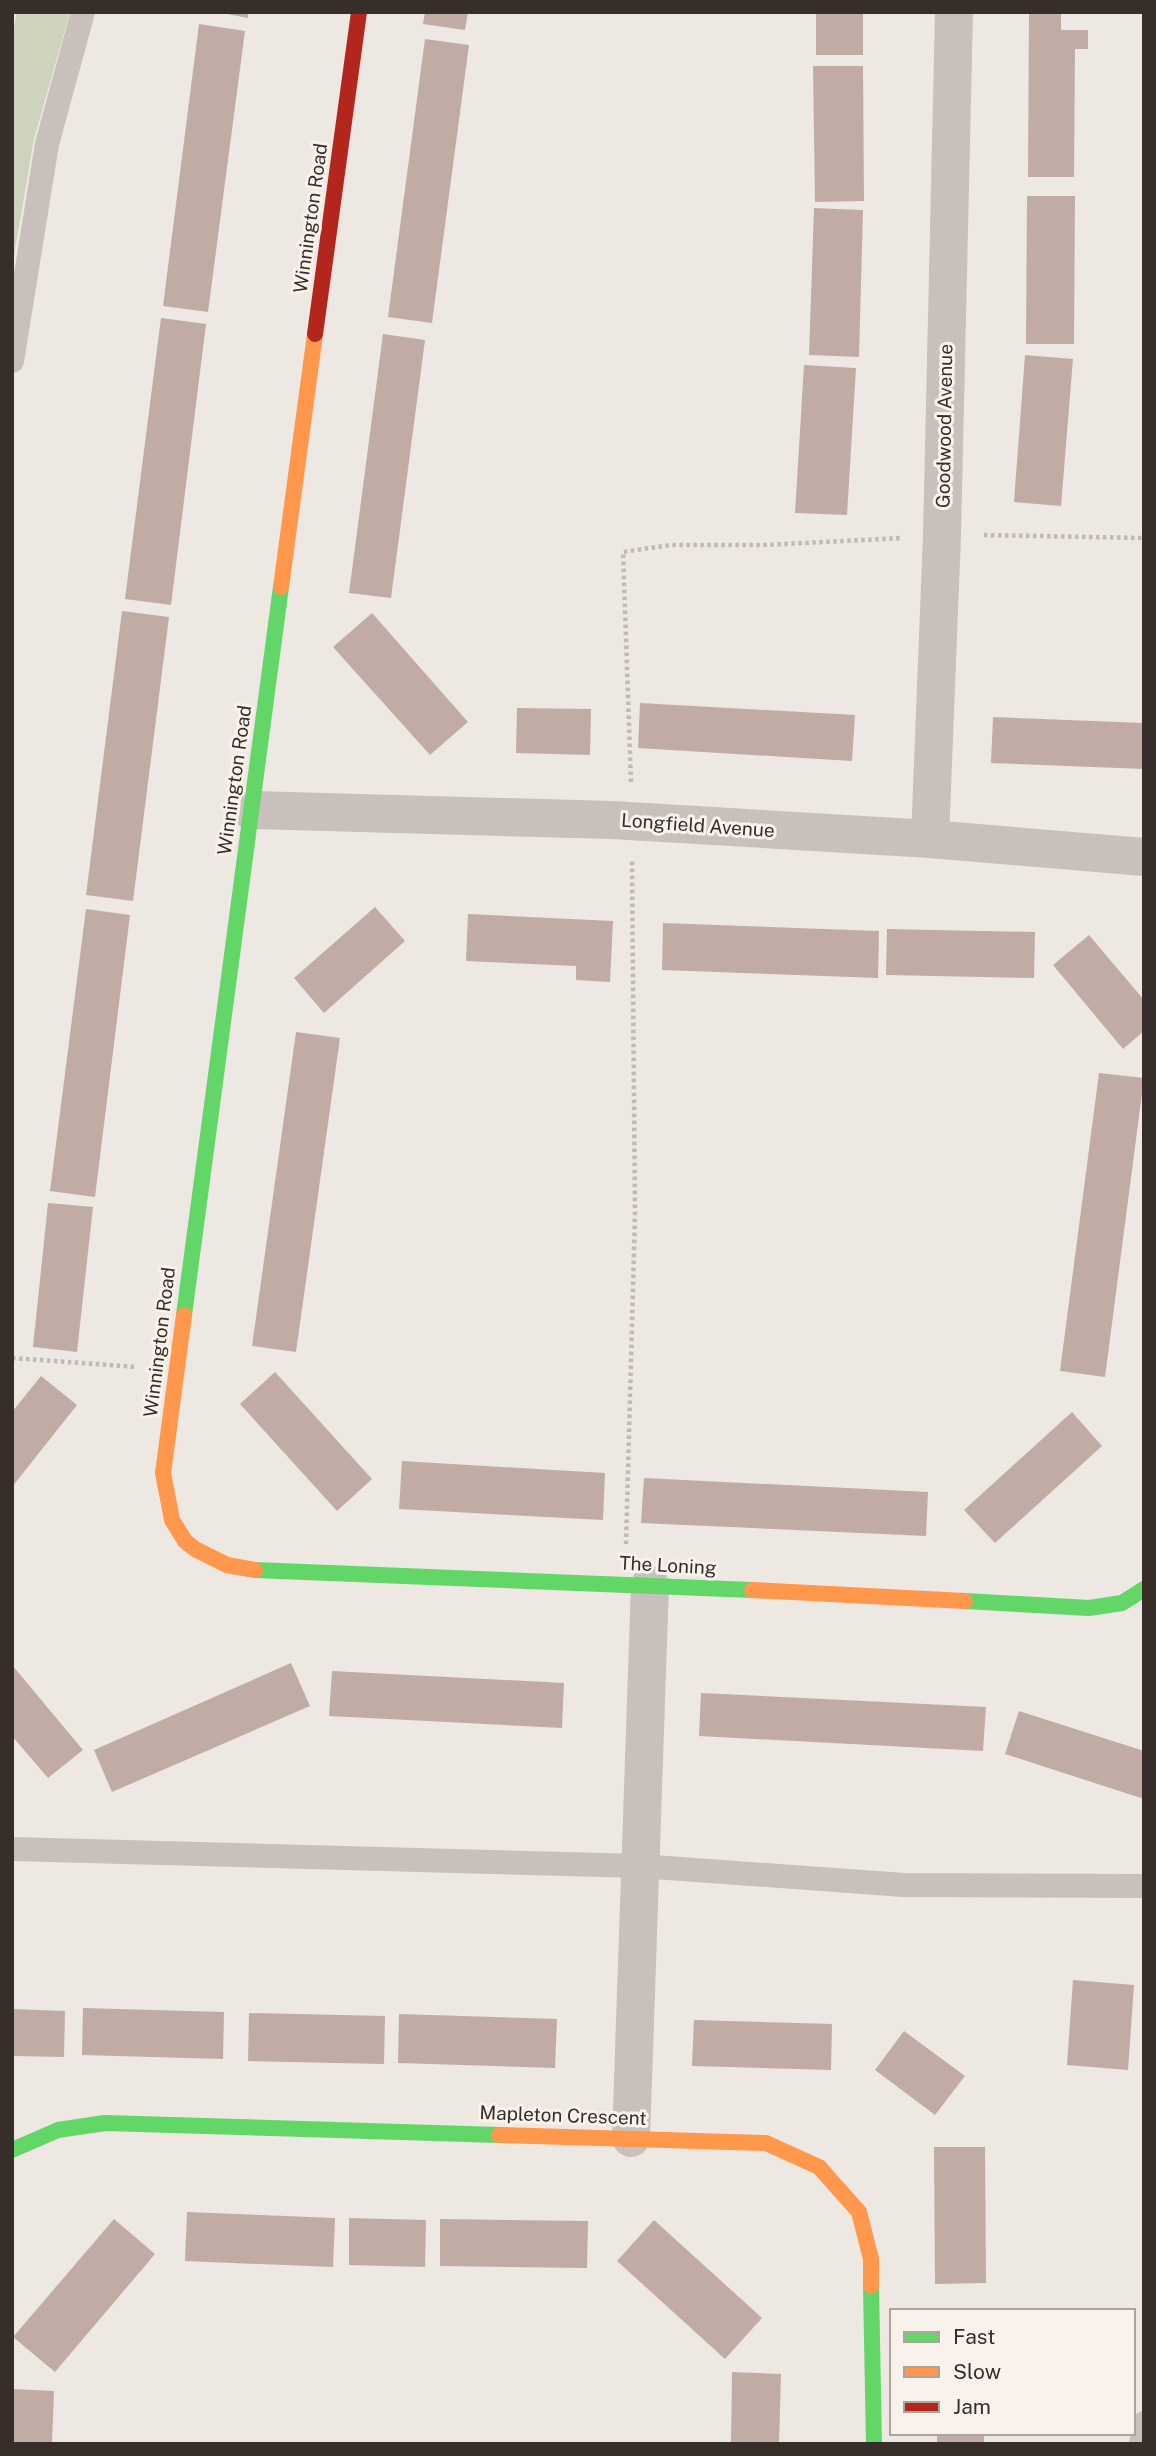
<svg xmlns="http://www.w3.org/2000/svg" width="1156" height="2456" viewBox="0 0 1156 2456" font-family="'Public Sans',sans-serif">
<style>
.green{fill:#cfd2bd}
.building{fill:#c0aca5}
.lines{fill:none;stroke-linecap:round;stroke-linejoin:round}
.path{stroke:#c0b9b4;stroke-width:4.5;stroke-dasharray:3.5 3.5;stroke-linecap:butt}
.lane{stroke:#c7c0bb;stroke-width:24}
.street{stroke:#c7c0bb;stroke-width:38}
.fast{stroke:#63d668;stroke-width:16}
.slow{stroke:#ff974d;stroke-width:16}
.jam{stroke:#b3261e;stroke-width:16}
.labels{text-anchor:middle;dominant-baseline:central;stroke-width:6;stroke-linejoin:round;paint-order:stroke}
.street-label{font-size:19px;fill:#372e2a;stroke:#f9f2eb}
</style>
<rect width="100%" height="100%" fill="#eee8e2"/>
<path class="green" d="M17,12H70L34,139L12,267V37Z"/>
<path class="building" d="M217,12H248V18Z
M425,12H468L465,30L423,24Z
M816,12H863V55H816Z
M1029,12H1061V30H1088V49H1075L1074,177H1028Z
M199,24L245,31L208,312L163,306Z
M425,39L469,45L432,323L388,317Z
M813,66H863L864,201L815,202Z
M1027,196H1075L1074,344H1026Z
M814,208L863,210L859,357L809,355Z
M161,318L206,324L171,605L125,599Z
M383,334L425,340L391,598L349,593Z
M1025,355L1073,359L1061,506L1014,502Z
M804,365L856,368L847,515L795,513Z
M122,611L169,617L133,901L86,895Z
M372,613L468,722L430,755L333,647Z
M640,703L855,715L852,761L638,748Z
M517,708L591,709L590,755L516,753Z
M993,717L1144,723V769L991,763Z
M375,907L405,941L324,1013L294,978Z
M86,909L130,915L95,1197L50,1191Z
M468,914L613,921L610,982L576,980V966L466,961Z
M663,923L879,931L878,978L662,970Z
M887,929L1035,932L1034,978L886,975Z
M1089,935L1144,1000V1031L1123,1049L1053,965Z
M296,1032L340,1038L296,1352L252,1346Z
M1099,1073L1144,1078L1105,1377L1060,1371Z
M48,1203L93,1207L77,1352L33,1347Z
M275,1372L372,1479L337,1511L240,1404Z
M41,1376L77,1405L12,1487V1412Z
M1072,1412L1102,1446L995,1543L964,1510Z
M402,1461L605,1473L603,1520L399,1509Z
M644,1478L928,1492L926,1536L641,1523Z
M291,1663L310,1706L112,1792L94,1750Z
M12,1665L83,1750L48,1778L12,1736Z
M332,1671L564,1683L562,1728L329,1716Z
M701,1693L986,1707L983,1751L699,1736Z
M1019,1711L1144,1751V1799L1005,1754Z
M1073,1980L1134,1985L1128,2070L1067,2065Z
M83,2008L224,2012L223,2059L82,2055Z
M12,2009L65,2011L64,2057L12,2056Z
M249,2013L385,2016L384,2064L248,2061Z
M399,2014L557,2019L555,2068L398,2063Z
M694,2020L832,2024L831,2070L692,2066Z
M904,2031L965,2076L935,2115L875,2070Z
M934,2147H985L986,2283L935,2284Z
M187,2212L335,2218L333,2267L185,2261Z
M349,2218L426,2220L425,2267L349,2265Z
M114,2219L155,2254L55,2372L13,2337Z
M440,2219L588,2221L587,2268L440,2266Z
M654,2220L762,2318L725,2359L617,2261Z
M732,2372L781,2374L779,2444H731Z
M12,2389L54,2391L52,2444H12Z
M937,2433H984V2444H937Z"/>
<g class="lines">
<path class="path" d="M984,535L1144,538
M631,782L623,552L671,545H764L902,538
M12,1358L137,1367
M626,1544L635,1215L632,860"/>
<path class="lane" d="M12,361L47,144L83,12
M12,1849L640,1866L904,1885L1144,1886
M1141,2444L1144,2423"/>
<path class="street" d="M250,810L612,820L930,839L1144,857
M930,839L942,535L954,12
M631,2138L650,1585"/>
<path class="fast" d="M184,1315L281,587
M255,1570L752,1590
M965,1601L1089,1608L1122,1603L1144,1589
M12,2150L58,2130L105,2123L499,2135
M871,2286L874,2444"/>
<path class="slow" d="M281,587L315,334
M184,1315L163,1473L172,1520L185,1541L195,1549L227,1565L255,1570
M752,1590L965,1601
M499,2135L766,2143L819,2167L859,2212L871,2259V2286"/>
<path class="jam" d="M315,334L359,12"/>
</g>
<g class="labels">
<g class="street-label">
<text transform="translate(310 218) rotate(-82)">Winnington Road</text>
<text transform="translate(944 426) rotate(-89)">Goodwood Avenue</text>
<text transform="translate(234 780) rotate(-82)">Winnington Road</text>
<text transform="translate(698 825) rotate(4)">Longfield Avenue</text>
<text transform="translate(159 1342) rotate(-83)">Winnington Road</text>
<text transform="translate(668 1565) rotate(3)">The Loning</text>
<text transform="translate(563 2115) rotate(2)">Mapleton Crescent</text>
</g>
</g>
<rect width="1156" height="2456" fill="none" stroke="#372e2a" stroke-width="28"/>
<rect x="890" y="2309" width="245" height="126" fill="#f9f2eb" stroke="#aba49e" stroke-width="2"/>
<rect x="904" y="2332" width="35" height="10" fill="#63d668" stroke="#aba49e" stroke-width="2"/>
<text x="953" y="2344" font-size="21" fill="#372e2a">Fast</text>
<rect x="904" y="2367" width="35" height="10" fill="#ff974d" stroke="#aba49e" stroke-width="2"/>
<text x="953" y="2379" font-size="21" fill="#372e2a">Slow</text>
<rect x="904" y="2402" width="35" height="10" fill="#b3261e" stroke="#aba49e" stroke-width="2"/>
<text x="953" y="2414" font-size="21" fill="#372e2a">Jam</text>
</svg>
